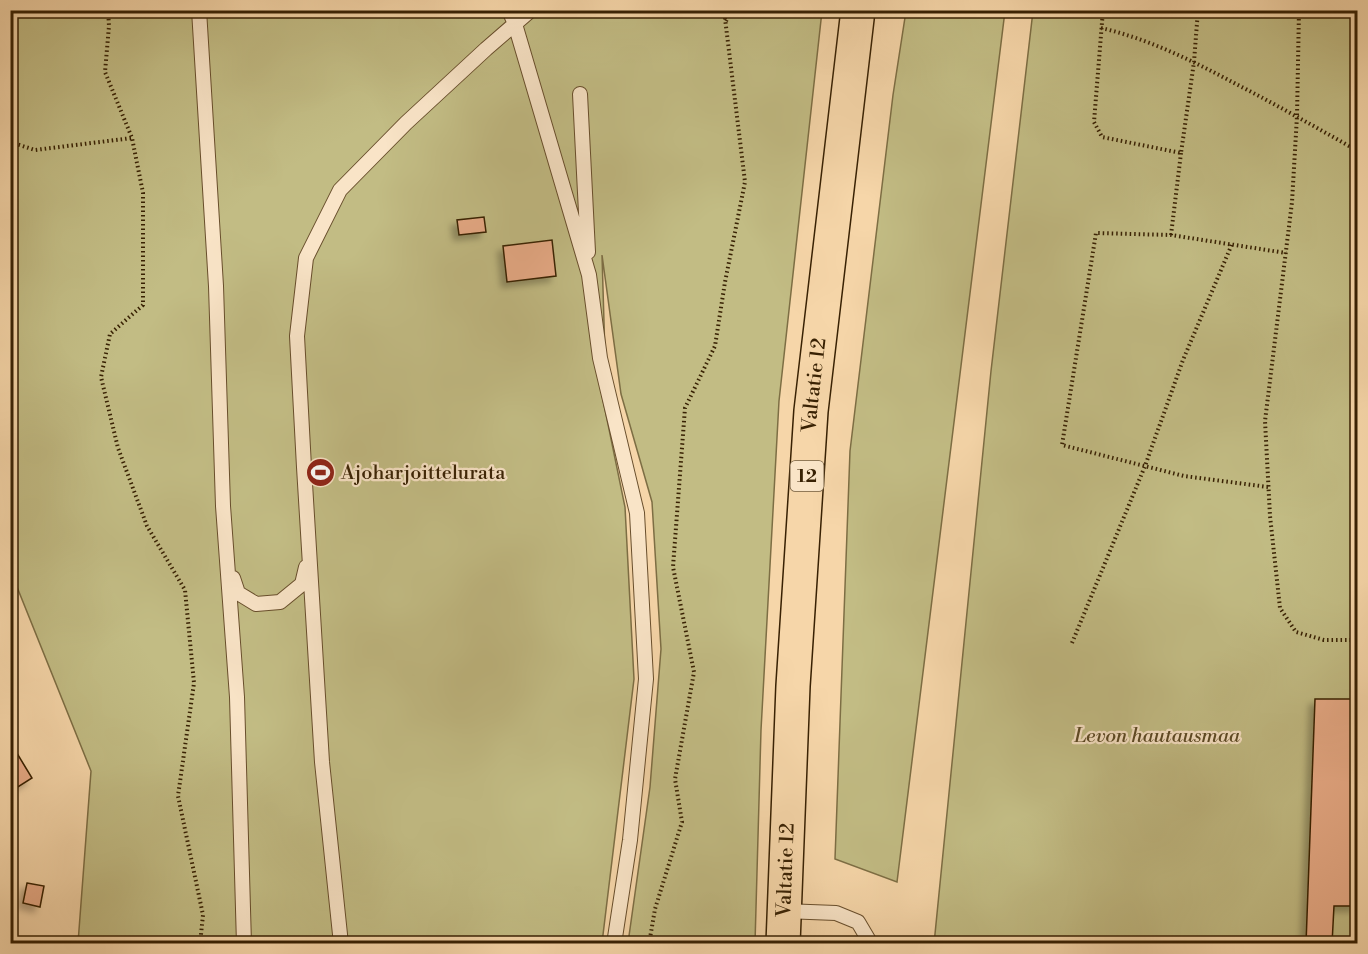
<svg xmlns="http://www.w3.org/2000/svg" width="1368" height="954" viewBox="0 0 1368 954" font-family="'Libre Bodoni',serif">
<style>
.green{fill:#c2bc84;stroke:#7d6e44;stroke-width:1.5}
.building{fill:#e8ab87;stroke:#382103;stroke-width:1.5;filter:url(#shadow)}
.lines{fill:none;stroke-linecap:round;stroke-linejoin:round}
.lane-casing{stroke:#684e2c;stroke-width:16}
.highway-casing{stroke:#382103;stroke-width:36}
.path{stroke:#382103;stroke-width:4;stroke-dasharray:1.5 3;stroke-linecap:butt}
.lane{stroke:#f9e4c7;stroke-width:14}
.highway{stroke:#f6d6a9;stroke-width:33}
.labels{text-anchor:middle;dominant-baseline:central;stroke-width:4.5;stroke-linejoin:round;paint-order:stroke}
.shield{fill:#f9e4c7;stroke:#725c3e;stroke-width:1.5}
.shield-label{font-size:18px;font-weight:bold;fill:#382103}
.street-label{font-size:20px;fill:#382103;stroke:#f9e4c7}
.poi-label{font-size:20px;fill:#382103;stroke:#f9e4c7;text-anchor:start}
.park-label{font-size:20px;font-style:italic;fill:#5a4823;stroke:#f9e4c7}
</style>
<defs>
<filter id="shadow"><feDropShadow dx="-5.5" dy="5.5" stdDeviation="3" flood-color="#0004"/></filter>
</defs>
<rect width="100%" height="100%" fill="#f6d6a9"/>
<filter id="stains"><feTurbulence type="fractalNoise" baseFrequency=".00333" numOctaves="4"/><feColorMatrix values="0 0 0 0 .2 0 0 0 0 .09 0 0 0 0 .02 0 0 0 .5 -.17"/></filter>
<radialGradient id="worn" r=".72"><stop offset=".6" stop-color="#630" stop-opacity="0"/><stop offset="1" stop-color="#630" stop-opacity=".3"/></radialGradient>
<path class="green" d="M11,11H822L779,401L761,730L755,943H628L650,787L661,649L652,502L621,394L602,255L605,356L595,361L625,507L634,679L602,943H78L91,771L11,572Z
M906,11H1005L897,882L835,859L850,451L893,95Z
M1033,11H1357V943L934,944L991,371Z"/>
<path class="building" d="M484,217L486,232L459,235L457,220Z
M552,240L556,276L507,282L503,246Z
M1315,699H1358V845H1355V862H1358V906H1334L1332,944H1306Z
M15,750L32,778L10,792V752Z
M27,883L44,886L40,907L23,903Z"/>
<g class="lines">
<defs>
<path id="lane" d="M199,10L216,286L223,506L237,697L244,944
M509,10L515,24L589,275L600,358L637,513L646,679L630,840L614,944
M580,94L588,252
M233,578L238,593L256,604L280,602L302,584L306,567
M784,911L836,913L858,922L871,944
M341,944L322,762L304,467L297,336L306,258L340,190L406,123L486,49L531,10"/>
<g id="highway">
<path id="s1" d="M783,944L793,686L811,411L858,10"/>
</g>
</defs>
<use href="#lane" class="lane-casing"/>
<use href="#highway" class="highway-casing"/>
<path class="path" d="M108,10L109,26L105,72L132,138L143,193V305L110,334L101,377L118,448L147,526L185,590L194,683L178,796L203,915L200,944
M1103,10L1094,122L1102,137L1181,153L1194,62L1198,10
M1299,10L1297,116L1292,202L1265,421L1270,516L1280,608L1296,632L1324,640H1358
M726,21L732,10
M1101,28C1149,39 1193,61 1236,84C1277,105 1317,128 1358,151
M10,142L35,150L132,138
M1171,235L1181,153
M1268,487L1184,476L1062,445L1096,233L1171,235L1286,253
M1072,643L1145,466L1183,360L1232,244
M649,944L655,909L682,822L675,779L694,672L673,567L685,408L715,346L725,282L745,182L724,10"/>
<use href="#lane" class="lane"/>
<use href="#highway" class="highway"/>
</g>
<defs>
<symbol id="stadium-disc" viewBox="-11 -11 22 22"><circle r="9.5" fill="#8f2418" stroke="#f9e4c7"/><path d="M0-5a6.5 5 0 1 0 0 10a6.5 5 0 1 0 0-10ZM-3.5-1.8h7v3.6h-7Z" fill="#fff"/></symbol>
</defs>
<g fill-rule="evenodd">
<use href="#stadium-disc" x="304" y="456" width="33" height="33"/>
</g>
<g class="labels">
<rect class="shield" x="790.5" y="461" width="33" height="30" rx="4.5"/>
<g class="shield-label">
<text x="807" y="476">12</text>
</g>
<g class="street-label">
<text stroke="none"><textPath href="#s1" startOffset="560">Valtatie 12</textPath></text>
<text stroke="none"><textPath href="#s1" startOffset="74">Valtatie 12</textPath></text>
</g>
<g class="poi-label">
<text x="341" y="473">Ajoharjoittelurata</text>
</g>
<g class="park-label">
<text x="1157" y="736">Levon hautausmaa</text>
</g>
</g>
<rect width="1368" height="954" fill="none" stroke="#f6d6a9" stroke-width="36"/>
<rect x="12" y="12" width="1344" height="930" fill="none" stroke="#382103" stroke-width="3"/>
<rect x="18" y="18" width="1332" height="918" fill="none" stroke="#382103" stroke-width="1.5"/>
<rect width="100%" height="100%" filter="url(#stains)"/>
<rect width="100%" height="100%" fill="url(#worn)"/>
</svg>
